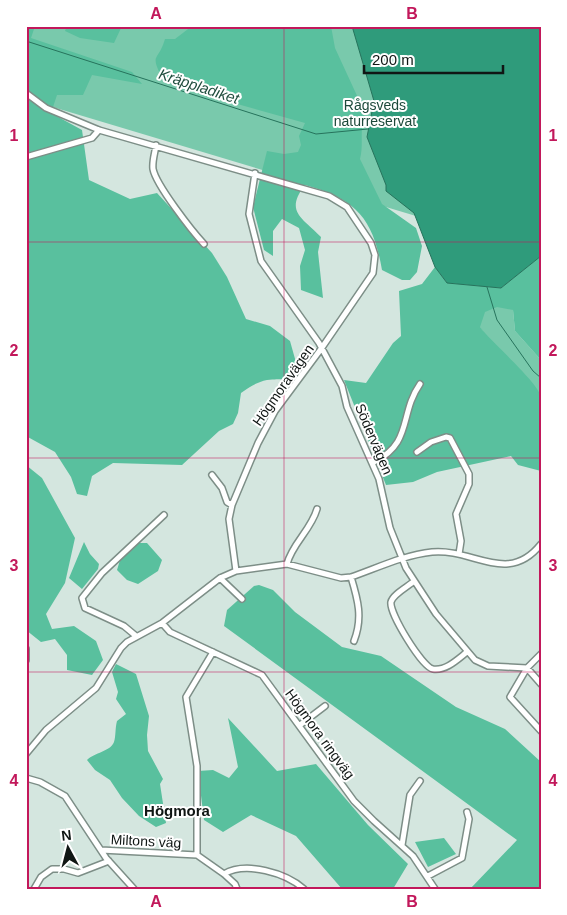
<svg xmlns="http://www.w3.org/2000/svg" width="567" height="915" viewBox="0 0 567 915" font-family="Helvetica,sans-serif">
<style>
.green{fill:#79c9ac}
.forest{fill:#59c09e}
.water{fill:#2f9b7b;stroke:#26735c}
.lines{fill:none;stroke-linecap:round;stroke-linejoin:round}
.stream{stroke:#26735c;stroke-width:1}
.minor-casing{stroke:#7d8e87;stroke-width:8}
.minor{stroke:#fff;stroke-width:5}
.grid{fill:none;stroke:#c2185b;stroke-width:1;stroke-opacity:0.55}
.labels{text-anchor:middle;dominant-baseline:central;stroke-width:4;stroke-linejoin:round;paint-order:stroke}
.park-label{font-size:14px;fill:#1d493b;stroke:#fff}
.street-label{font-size:14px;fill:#101614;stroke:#fff}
.water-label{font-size:15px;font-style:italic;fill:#1f4c3d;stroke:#fff}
.neighbourhood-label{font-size:15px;font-weight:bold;fill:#101614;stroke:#fff}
.neatline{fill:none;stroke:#c2185b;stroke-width:2}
.grid-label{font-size:16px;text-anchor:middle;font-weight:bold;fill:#c2185b}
</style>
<rect width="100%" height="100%" fill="#d4e6df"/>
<path class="green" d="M26,26H457L426,219L26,99Z
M447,283L501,288L513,310L515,331L541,360V396L528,379L490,341Z"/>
<path class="forest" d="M26,26H35L31,38L132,72L142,84L92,75L83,95H57L51,113L82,130L89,180L130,199L157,193L212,253L227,277L246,319L270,326L290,341L299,373C283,382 283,378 267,380C257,382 249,387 241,393L238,413L233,424L219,431L182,465L113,463L92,476L87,496L77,494L71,477L55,452L26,436Z
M67,26H122L114,43L80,38L65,31Z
M192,26H331L335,48L365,113C359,128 364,144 360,159L382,204L416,228L422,246L417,272L410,280H402L382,270C373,218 356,199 305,185C284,212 303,218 321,237L318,252L323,298L301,290L300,266L305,250L299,228L282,219L273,231V256L264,250L253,207L267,151L284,154L298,152L301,145L299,136L305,123L209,96L163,80C149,52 158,63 165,39H175Z
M541,256V360L515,331L513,310L497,307L485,312L480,327C492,343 538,382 541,397C544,415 541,452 541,471L518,465L511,456L437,472L413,482L386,485L344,380L366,383L393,343L401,336L399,291L422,284L435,267L447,283L501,288Z
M26,465L42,478L75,538L65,583L46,614L52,629L74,626L96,641L103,660L92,675L67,670V655L55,639L41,642L26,630Z
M84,542L90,554L99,564L98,569L82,589L69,578Z
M134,543H147L162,560L158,571L138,584L127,580L117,570L120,560Z
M259,585L273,590L295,612L342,647L381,656L456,707L505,729L541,762V889H470L517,840L224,626L227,610L254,586Z
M116,664L136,674L149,716L147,735L148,751L163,779L160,784L166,823L156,827L139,816L122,798L110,780L95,770L87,760C94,753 111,751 114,742C116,736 115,728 117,721L126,714L116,699L118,692L112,672Z
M228,718L277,771L316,764L368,825L408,864L393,889H342L296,836L251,815L223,832L204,820L198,771L213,770L229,778L238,767Z
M444,838L456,854L428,867L415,842Z"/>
<path class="water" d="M352,26H541V256L501,288L447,283L435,267L414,213L386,191V185L367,137L374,101Z"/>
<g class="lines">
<path class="stream" d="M26,41L316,134L368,129
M487,287L497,320L533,371L541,378"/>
<defs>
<path id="minor" d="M26,93L46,108L99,130L329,196L347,207L371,243L375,255L373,273L321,349L275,411L258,443L232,505L229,519L236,571L220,578L162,623L127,642L121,648L96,688L46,730L26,754
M156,145C155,153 152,161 153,169C156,185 192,231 204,244
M26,157L92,138L99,130
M255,173L249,214L261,261L319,343L342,386L347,407L379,479L390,528L406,568L436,614L475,660L488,666L527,668L541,654
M417,452L431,442L446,437L450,438L469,474V484L456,514L461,541L459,554
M374,462C413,443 399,414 420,384
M212,475L222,488L227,502L232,505
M287,564C292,544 311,530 317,509
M236,571L287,564L341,578L351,577C377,568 404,555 432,552C473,548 508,586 541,544
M351,577C358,600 363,618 354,641
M220,578L242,599
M414,581C409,586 393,594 391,602C389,613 422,667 433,669C446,671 458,659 467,652
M162,623L170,632L262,675L354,801L374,821L413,856L435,889
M136,636L124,626L85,608L82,598L102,573L164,515
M26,649V660
M541,684L527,668L510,697L541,731
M300,725L325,706
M26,778L40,782L65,796L106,858L134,889
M402,845L410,795L420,781
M101,850L197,855L224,874L235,884L237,889
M197,855V766L186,697L213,652
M224,874C246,861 286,873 304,889
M428,876L462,858L469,819L467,812
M34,889L41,877L52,869H64L78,873L109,861"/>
</defs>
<use href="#minor" class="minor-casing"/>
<use href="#minor" class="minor"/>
</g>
<path class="grid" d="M284,26V889M26,242H541M26,458H541M26,672H541"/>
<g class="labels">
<g class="park-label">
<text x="375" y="105">Rågsveds<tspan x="375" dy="16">naturreservat</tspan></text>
</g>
<g class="street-label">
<text transform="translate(283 385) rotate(-55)">Högmoravägen</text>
<text transform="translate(374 439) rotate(67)">Södervägen</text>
<text transform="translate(320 734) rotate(54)">Högmora ringväg</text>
<text transform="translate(146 841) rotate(3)">Miltons väg</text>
</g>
<g class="water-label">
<text transform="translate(199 86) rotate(18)">Kräppladiket</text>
</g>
<g class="neighbourhood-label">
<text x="177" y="810">Högmora</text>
</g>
</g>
<rect width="567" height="915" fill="none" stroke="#ffffff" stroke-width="55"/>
<g transform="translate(68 848) rotate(353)" stroke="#ffffff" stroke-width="4" paint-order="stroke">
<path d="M0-4L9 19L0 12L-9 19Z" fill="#101614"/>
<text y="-8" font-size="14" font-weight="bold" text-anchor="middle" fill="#101614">N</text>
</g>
<path d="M364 65v8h139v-8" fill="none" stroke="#101614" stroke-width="2.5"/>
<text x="372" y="65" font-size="15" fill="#101614" stroke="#ffffff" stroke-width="4" paint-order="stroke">200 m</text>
<rect x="28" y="28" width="512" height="860" class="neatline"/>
<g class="grid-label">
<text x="156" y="19">A</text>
<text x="412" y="19">B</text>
<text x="14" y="141">1</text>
<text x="553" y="141">1</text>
<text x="14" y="356">2</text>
<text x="553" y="356">2</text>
<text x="14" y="571">3</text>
<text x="553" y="571">3</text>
<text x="14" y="786">4</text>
<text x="553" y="786">4</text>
<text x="156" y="907">A</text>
<text x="412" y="907">B</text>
</g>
</svg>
